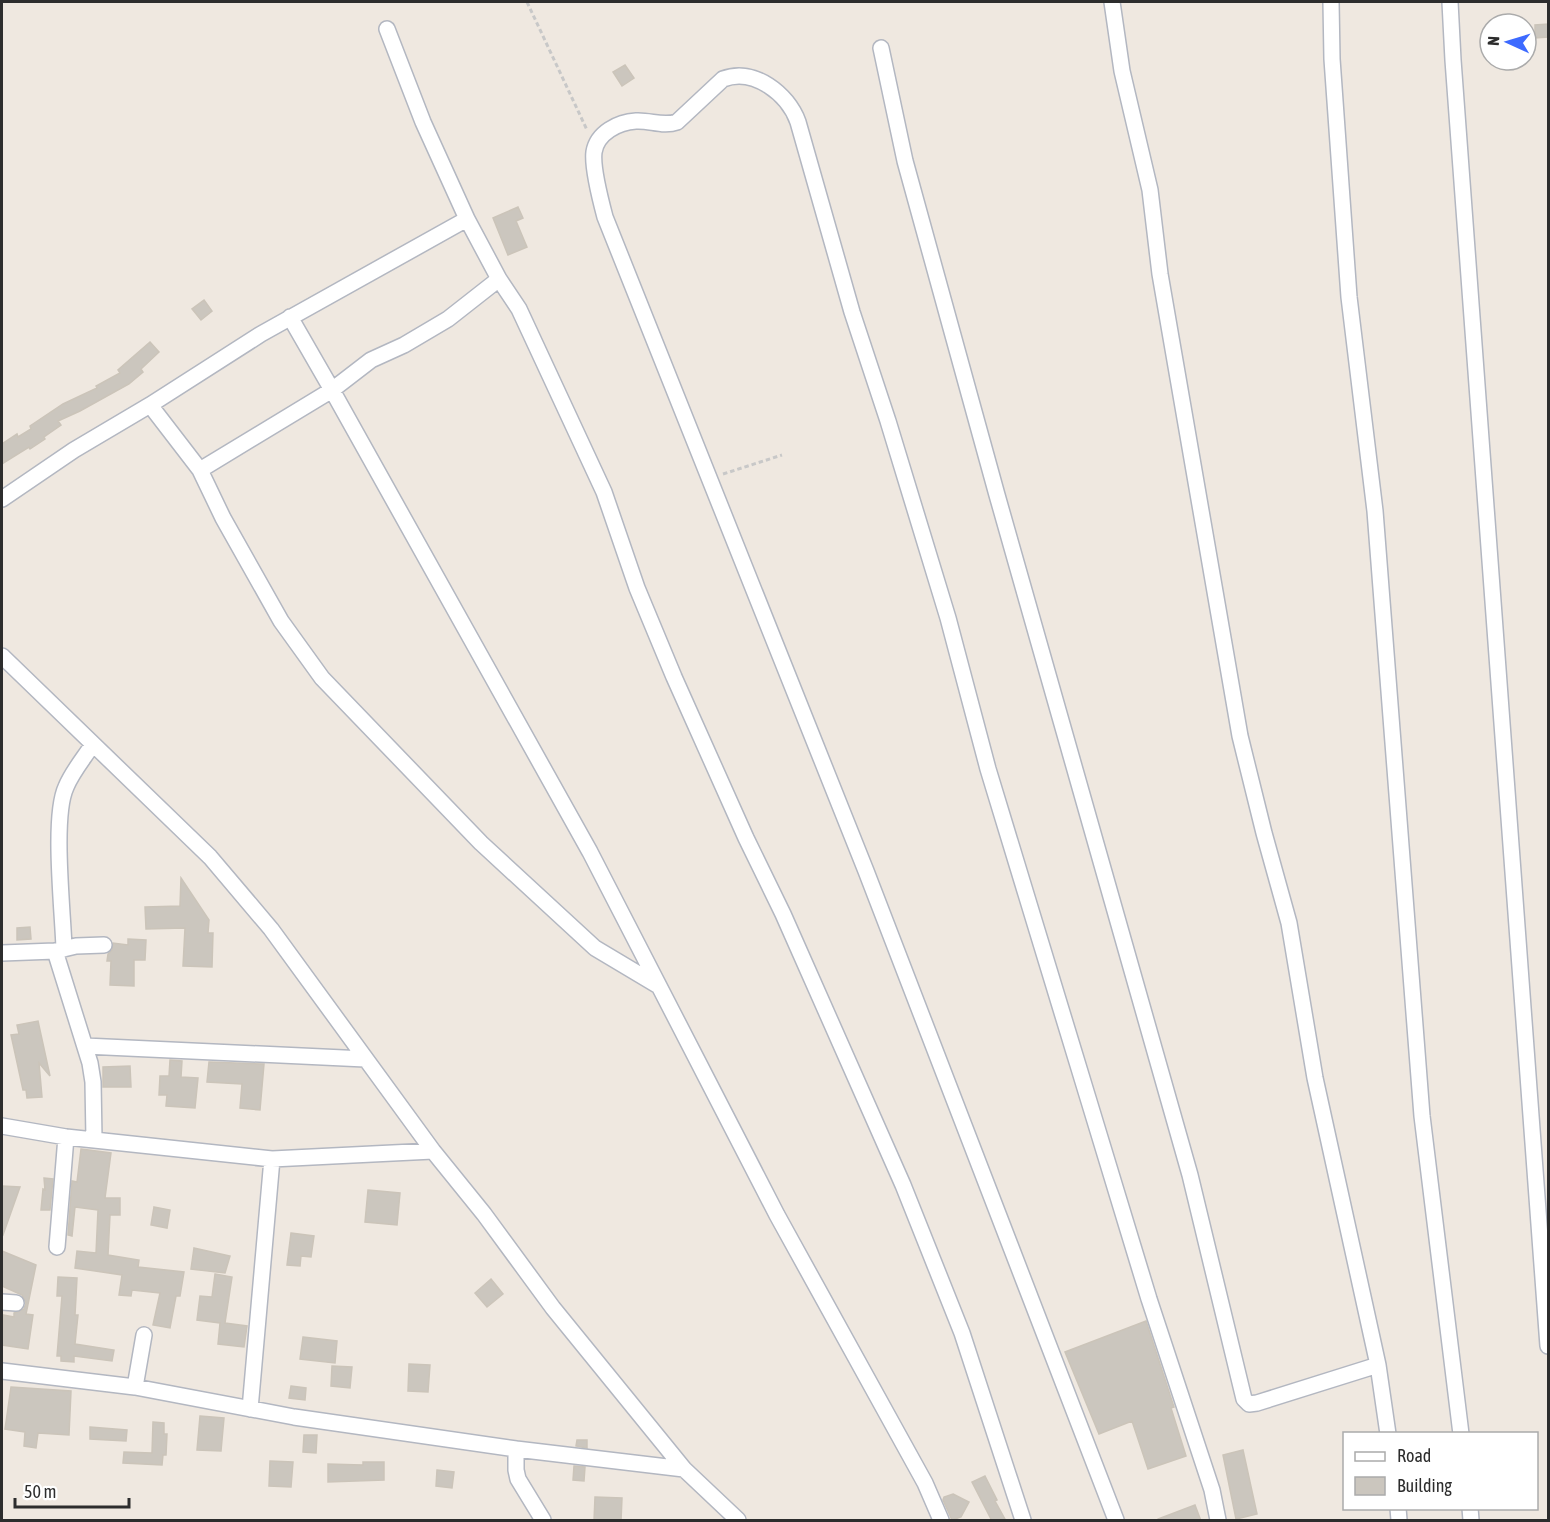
<svg xmlns="http://www.w3.org/2000/svg" width="1550" height="1522" viewBox="0 0 1550 1522" font-family="'Asap Condensed',sans-serif">
<style>
.building{fill:#cbc6be;stroke:#cbc4b9;stroke-width:1.5}
.lines{fill:none;stroke-linecap:round;stroke-linejoin:round}
.minor-casing{stroke:#b3b7c1;stroke-width:18}
.path{stroke:#c8c8c8;stroke-width:3;stroke-dasharray:4.5 3;stroke-linecap:butt}
.minor{stroke:#fff;stroke-width:15}
</style>
<rect width="100%" height="100%" fill="#efe8e0"/>
<path class="building" d="M1548,24V37L1535,38V25Z
M625,65L634,78L622,86L613,72Z
M518,207L523,218L516,221L527,247L508,255L493,218Z
M204,300L212,311L201,320L192,309Z
M150,342L159,352L141,369L143,372L129,384L80,411L58,421L61,425L44,437L45,439L30,449L29,447L2,464V444L17,434L18,437L31,429L30,426L63,404L97,388L96,386L120,373L118,370Z
M181,878L209,920L208,933H213L212,967L183,966L185,928L146,929L145,907L180,906Z
M30,927L31,939L17,940V928Z
M128,939L146,940L145,960H134V986L110,985L111,961H107L108,954L112,950L113,943L128,945Z
M38,1021L50,1076L39,1063L42,1097L27,1098L26,1090H23L11,1035L19,1034L17,1025Z
M170,1060L182,1061L181,1077L198,1078L195,1108L166,1106L167,1095H159L160,1076H169Z
M209,1062L264,1064L260,1110L240,1108L242,1084L207,1082Z
M130,1066L131,1087H103V1067Z
M81,1149L111,1153L105,1198H120V1215H110L108,1255L139,1260L138,1267L184,1272L180,1296H176L170,1328L153,1325L160,1293L132,1290L131,1296L119,1295L122,1275L75,1268L77,1251L96,1253L98,1210L75,1207L72,1236L68,1235L72,1181L77,1182Z
M44,1178L53,1179L50,1210H41L43,1189L45,1190Z
M2,1186L20,1187L3,1235L2,1234Z
M368,1190L400,1193L397,1225L365,1222Z
M154,1207L170,1210L167,1228L151,1225Z
M291,1233L314,1236L311,1257L301,1256L300,1266L287,1265Z
M194,1248L230,1256L225,1273L191,1269Z
M2,1251L36,1265L26,1314L33,1315L28,1349L2,1345L3,1315L14,1317V1313L24,1309L26,1303L22,1295L2,1286Z
M215,1274L232,1277L225,1323L247,1326L244,1347L218,1344L220,1323L197,1320L200,1296L212,1297Z
M58,1277L77,1278L75,1315H78L75,1344L114,1350L112,1361L74,1356V1362L61,1361V1356H57L62,1296H57Z
M491,1279L503,1294L487,1307L475,1293Z
M1146,1321L1174,1407L1171,1408L1186,1456L1148,1469L1132,1421L1099,1434L1065,1352Z
M303,1337L337,1341L335,1363L300,1359Z
M409,1364L430,1365L428,1392L408,1391Z
M332,1366L352,1367L350,1388L331,1386Z
M291,1386L306,1388L305,1400L289,1398Z
M11,1387L71,1391L69,1435L38,1433L36,1448L24,1446L25,1432L5,1429Z
M200,1416L224,1418L221,1451L197,1450Z
M153,1422L164,1423V1434H167L166,1455H163L162,1465L123,1463L124,1452L152,1453Z
M90,1427L127,1430L126,1441L90,1439Z
M304,1435H317L316,1453L303,1452Z
M577,1440H587V1448L576,1446Z
M1243,1450L1257,1514L1236,1519L1223,1455Z
M270,1461L293,1462L291,1487L269,1486Z
M363,1462H384V1480L328,1482V1464L363,1465Z
M574,1466L585,1467L584,1481L573,1480Z
M437,1470L454,1472L452,1488L436,1486Z
M985,1476L997,1500L995,1501L1006,1521H992L972,1482Z
M953,1494L969,1502L961,1517L952,1520L943,1500L944,1497Z
M595,1497L622,1498L621,1521H594Z
M1195,1505L1201,1521H1158V1519Z"/>
<g class="lines">
<defs>
<path id="minor" d="M1112,2L1122,71L1150,190L1160,274L1240,736L1264,833L1289,923L1315,1078L1378,1365L1388,1434
M1331,2L1332,59L1349,297L1375,511L1422,1116L1461,1434
M1450,2L1453,60L1548,1346
M387,29L423,122L467,219
M881,48L905,161L997,495L1190,1175L1244,1399L1249,1404L1257,1403L1378,1365
M499,279L519,309L604,492L637,588L674,677L746,838L783,914L903,1185L962,1333L1023,1520
M290,317L332,390L590,852L777,1215L925,1483L941,1520
M150,405L200,470
M2,499L74,450L150,405L261,334L467,219L499,279L448,319L404,345L371,360L332,390L200,470L223,518L281,621L322,678L481,843L595,948L657,985
M2,656L210,857L271,929L433,1151L484,1214L553,1308L684,1469L738,1520
M64,949C63,912 52,817 66,787C72,772 84,758 93,744
M55,951L90,1063L93,1082L94,1139
M2,953L55,951L76,946L104,945
M85,1046L365,1059
M2,1126L66,1137L272,1159L433,1151
M57,1247L66,1137
M2,1302L16,1303
M2,1371L135,1387L294,1417L516,1449V1470L518,1479L543,1520
M135,1387L144,1335
M250,1409L272,1159
M516,1449L684,1469
M1398,1508L1399,1520
M1470,1508L1471,1520
M1116,1520L866,871L605,217C601,202 592,167 594,152C597,133 618,122 636,121C650,120 663,127 677,122L723,79C754,67 788,94 798,122L852,312L888,421L948,618L988,769L1088,1098L1149,1299L1212,1490L1218,1520"/>
</defs>
<use href="#minor" class="minor-casing"/>
<path class="path" d="M527,2L587,130
M723,474L782,455"/>
<use href="#minor" class="minor"/>
</g>
<rect width="1550" height="1522" fill="none" stroke="#2d2d2d" stroke-width="6"/>
<rect x="1343" y="1432" width="195" height="78" fill="#ffffff" stroke="#ababab" stroke-width="1.5"/>
<rect x="1355" y="1452" width="30" height="9" fill="#ffffff" stroke="#ababab" stroke-width="1.5"/>
<text x="1397" y="1462" font-size="18" fill="#2d2d2d">Road</text>
<rect x="1355" y="1477" width="30" height="18" fill="#cbc6be" stroke="#ababab" stroke-width="1.5"/>
<text x="1397" y="1492" font-size="18" fill="#2d2d2d">Building</text>
<g transform="translate(1508 42) rotate(274)"><circle r="28" fill="#ffffff" stroke="#ababab" stroke-width="1.5"/>
<path d="M0-4.5L10 22L0 15L-10 22Z" fill="#3d6aff"/>
<text y="-9" font-size="16" font-weight="bold" text-anchor="middle" fill="#2d2d2d">N</text>
</g>
<path d="M15 1498v9h114v-9" fill="none" stroke="#2d2d2d" stroke-width="3"/>
<text x="24" y="1498" font-size="18" fill="#2d2d2d" stroke="#ffffff" stroke-width="4.5" paint-order="stroke">50 m</text>
</svg>
